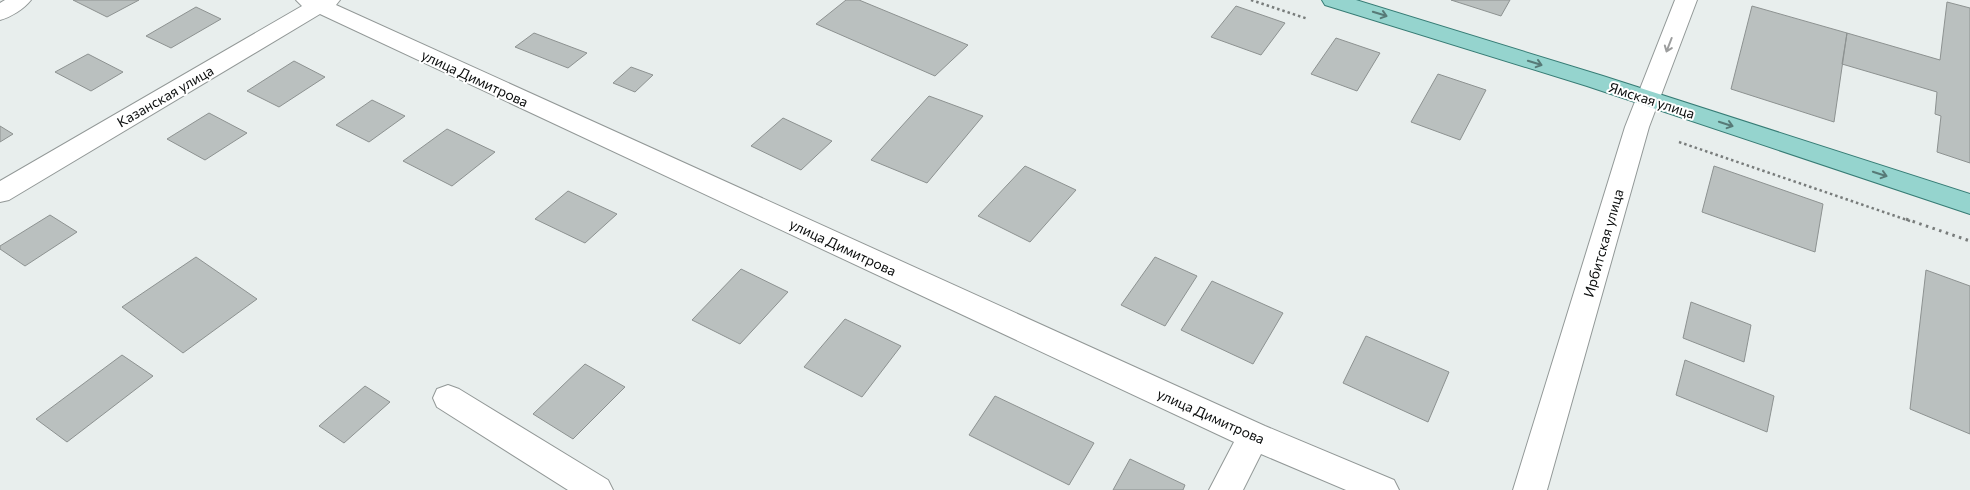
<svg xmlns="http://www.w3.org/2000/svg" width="1970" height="490" viewBox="0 0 1970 490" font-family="Commissioner,sans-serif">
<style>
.building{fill:#bac0bf;stroke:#8d9291}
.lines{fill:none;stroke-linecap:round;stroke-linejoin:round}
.minor-casing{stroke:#929897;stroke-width:2}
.major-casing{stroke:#377c75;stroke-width:2}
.path-far1{stroke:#787c7b;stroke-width:2.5;stroke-dasharray:2.5 3;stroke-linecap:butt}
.path{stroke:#787c7b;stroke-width:3;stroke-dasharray:2.5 4.5;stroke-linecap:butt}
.minor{fill:#fff;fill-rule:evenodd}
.major{fill:#95d4ce;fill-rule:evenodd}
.oneway{stroke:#577a77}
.oneway2{stroke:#9d9e9e}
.labels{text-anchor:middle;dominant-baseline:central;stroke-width:4;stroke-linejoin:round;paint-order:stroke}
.street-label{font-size:14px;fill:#0b0d0d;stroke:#fff}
</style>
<rect width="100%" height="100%" fill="#e8eeed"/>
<path class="building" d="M73,0H139L107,17Z
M846,0H859L968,45L935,76L816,24Z
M1451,0H1510L1501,16Z
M1947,2L1970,8V163L1937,152L1941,116L1935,114L1937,92L1842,64L1847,33L1940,60Z
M1236,6L1285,23L1261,55L1211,37Z
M1752,6L1847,33L1834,122L1731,89Z
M196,7L221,19L171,48L146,36Z
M534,33L587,53L568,68L515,47Z
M1336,38L1380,53L1357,91L1311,74Z
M88,54L123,72L91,91L55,72Z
M294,61L325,77L279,107L247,91Z
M631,67L653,75L635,92L613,83Z
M1438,74L1486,90L1460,140L1411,122Z
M929,96L983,116L927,183L871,160Z
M372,100L405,116L369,142L336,125Z
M209,113L247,133L205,160L167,139Z
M783,118L832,141L801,170L751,146Z
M0,126L13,134L0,142Z
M447,129L495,152L452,186L403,161Z
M1025,166L1076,190L1030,242L978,216Z
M1714,166L1823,204L1815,252L1702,212Z
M568,191L617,214L585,243L535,219Z
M50,215L77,232L25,266L0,249V246Z
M196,257L257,299L183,353L122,307Z
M1155,257L1197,276L1165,326L1121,305Z
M741,269L788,292L740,344L692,320Z
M1926,270L1970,286V434L1910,409Z
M1212,281L1283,313L1253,364L1181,330Z
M1691,302L1751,325L1744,362L1683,338Z
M845,319L901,346L862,397L804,367Z
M1366,336L1449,372L1428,422L1343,383Z
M122,355L153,376L67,442L36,419Z
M1685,360L1774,396L1767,432L1676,395Z
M585,364L625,387L573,439L533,414Z
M365,386L390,402L344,443L319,426Z
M995,396L1094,443L1069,485L969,435Z
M1130,459L1185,485L1183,490H1113Z"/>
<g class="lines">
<defs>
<path id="minor" d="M5,0H31C24,9 11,17 0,20V3Z
M296,0H340L336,5L1265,426L1394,480L1399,490H1346L1261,454L1243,490H1209L1234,442L320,14L9,200L0,202V181L302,6Z
M1675,0H1697L1649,127L1547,490H1513L1625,127Z
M448,385L459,389L608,480L613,490H568L437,407L433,398L437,389Z"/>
<path id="major" d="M1322,0H1356L1603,76L1970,194V214L1587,86L1325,5Z"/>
</defs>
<use href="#minor" class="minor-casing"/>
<use href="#major" class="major-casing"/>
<path class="path-far1" d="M1251,0L1308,19
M1679,142L1910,221"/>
<path class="path" d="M1906,219L1970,241"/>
<use href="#minor" class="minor"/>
<use href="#major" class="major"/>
</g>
<defs><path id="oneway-shaft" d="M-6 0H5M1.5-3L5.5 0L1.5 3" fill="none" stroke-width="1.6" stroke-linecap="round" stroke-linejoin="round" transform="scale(1.25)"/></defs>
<g class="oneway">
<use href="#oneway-shaft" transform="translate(1380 14) rotate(17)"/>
<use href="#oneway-shaft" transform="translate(1535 63) rotate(17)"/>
<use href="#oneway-shaft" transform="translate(1726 124) rotate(18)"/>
<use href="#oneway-shaft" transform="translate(1880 174) rotate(18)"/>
</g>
<use class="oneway2" href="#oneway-shaft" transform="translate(1669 45) rotate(111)"/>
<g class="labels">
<g class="street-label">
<text transform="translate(475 78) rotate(25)">улица Димитрова</text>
<text transform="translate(165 96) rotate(-30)">Казанская улица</text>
<text transform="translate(1652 100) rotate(18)">Ямская улица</text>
<text transform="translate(1603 243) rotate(-74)">Ирбитская улица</text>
<text transform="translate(843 247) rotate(25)">улица Димитрова</text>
<text transform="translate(1211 416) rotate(24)">улица Димитрова</text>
</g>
</g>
</svg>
